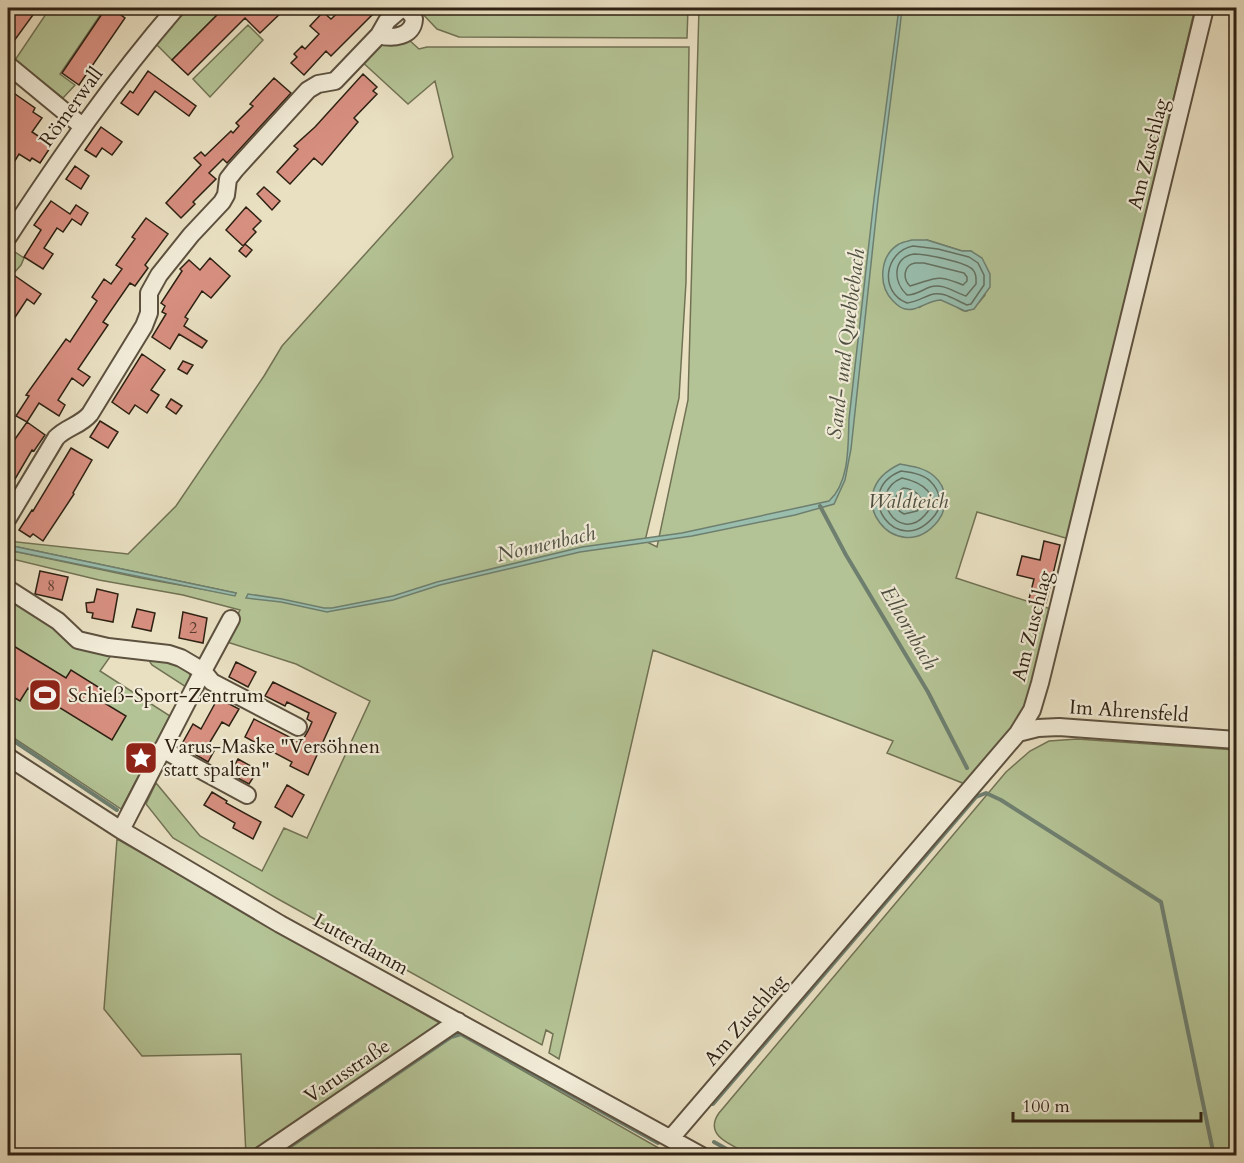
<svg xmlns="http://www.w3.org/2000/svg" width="1244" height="1163" viewBox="0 0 1244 1163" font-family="Cardo,serif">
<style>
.green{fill:#b4c395;stroke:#717254;stroke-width:1.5;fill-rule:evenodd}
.water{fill:#99beae;stroke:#6e7f70;stroke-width:1.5}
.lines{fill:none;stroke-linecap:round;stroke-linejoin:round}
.shore{stroke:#647060;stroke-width:1.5}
.stream{stroke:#6e7f70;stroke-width:4}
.building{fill:#d78f80;stroke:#2e2113;stroke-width:1.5}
.minor-casing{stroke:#5d513f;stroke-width:20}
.minor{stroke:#f1ebd7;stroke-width:16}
.labels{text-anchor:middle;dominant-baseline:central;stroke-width:4.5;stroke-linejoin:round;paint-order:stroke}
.number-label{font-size:16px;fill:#583c2e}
.street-label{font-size:20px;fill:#2e2113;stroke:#f1ebd7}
.poi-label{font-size:20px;fill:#2e2113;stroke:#f1ebd7;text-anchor:start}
.water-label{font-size:21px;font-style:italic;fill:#4e5042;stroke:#f1ebd7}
</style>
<rect width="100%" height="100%" fill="#e9e0c2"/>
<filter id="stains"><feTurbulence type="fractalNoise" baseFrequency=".00333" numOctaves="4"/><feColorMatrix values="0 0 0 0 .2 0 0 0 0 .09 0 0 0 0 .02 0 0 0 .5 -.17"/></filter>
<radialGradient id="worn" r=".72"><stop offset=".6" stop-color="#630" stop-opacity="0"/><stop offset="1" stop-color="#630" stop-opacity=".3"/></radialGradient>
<path class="green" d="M50,8H105L60,74L75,85L63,98L15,60Z
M186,8H224L172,60L155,43Z
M699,8H1195L1069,539L977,512L956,578L1051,609L1023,717L965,784L887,753L893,741L653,650L559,1059L549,1053L553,1034L546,1030L542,1045L278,899L173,838L146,804L156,783L200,836L262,871L284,828L307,838L370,701L296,664L224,641L240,610L183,595L99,580L8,558V550L141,578L235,595L236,593L8,545V541L128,554L176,506L264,376L282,346L453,157L435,81L408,104L359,59L376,40H409L419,49L427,47H689L686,282L679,398L645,541L657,547L688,400ZM927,240L962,251H971L985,295C959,329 962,298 937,300C931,300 925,304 920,307ZM918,468C934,476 942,484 946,502Z
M418,9L688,8L687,38L459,37L437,29Z
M248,25L263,40L210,97L193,79Z
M12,250L24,258L21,265L13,274L8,270V257Z
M8,598L112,654L100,671L170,716L121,809L8,734Z
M153,659L183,666L188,670L191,678L186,687L152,665L150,662Z
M1077,739L1236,750V1155L753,1156C735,1146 702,1137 719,1113L1006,772L1030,751L1049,741Z
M117,839L671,1155H246L241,1054L142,1056L104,1009Z"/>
<path class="water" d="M899,8H902L900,27L878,199L851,449L845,480L834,504L795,515L692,536L580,552L440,585L393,600L332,611L327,612L281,602L246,598L248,594L282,599L324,608H332L393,596L437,582L582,547L682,533L829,501C850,482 848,444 849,419L874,199Z
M912,240H927L962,251H971L982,258L990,274V287L974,309L965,311L941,300C928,300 917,312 905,309C900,308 897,305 893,301C878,286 879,256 899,244C902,242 908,241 912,240Z
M900,464C912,466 925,468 934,476C948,488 948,508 938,521C898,571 835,494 900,464Z
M8,545L236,593L235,596L8,550Z"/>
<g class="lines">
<path class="shore" d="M913,246L938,249L969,257L978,263L984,275V285L971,304L967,305C955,300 943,290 930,295C922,298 916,302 907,303C879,292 884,252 913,246Z
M914,254C925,254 967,262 973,270C977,274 976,279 976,284L966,296C954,292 943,283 930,287C922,290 916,295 907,295C893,282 892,258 914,254Z
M915,263H924L964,273L967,277V281L963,285C935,273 936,279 910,286C902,278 904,265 915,263Z
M901,471C911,472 924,474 931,482C940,491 943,505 935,515C898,562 849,492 901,471Z
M902,478C921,482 943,495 925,515C899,545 865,493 902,478Z
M903,488C913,489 919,493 923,503L917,511L904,514C892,508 893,495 903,488Z"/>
<path class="stream" d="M820,506L846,555L928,692L967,768
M8,737L117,810
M713,1104L976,797L986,793L1001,800L1161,902L1214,1156
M714,1142L739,1156
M668,1149L680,1156
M276,1156L451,1037L461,1034L658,1143"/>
</g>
<path class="building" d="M15,8H38L14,41L8,36V18Z
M106,8H111L125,18L79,85L62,73Z
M224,8H286L260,33L245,18L188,75L172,60Z
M343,8H368L374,13L331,56L326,51L304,75L291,63L297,57L294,54L302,46L305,49L319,34L310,26L323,12L331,19Z
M148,71L196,106L189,116L155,91L138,115L121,103L130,91L133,93Z
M363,74L377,87L373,91L377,94L354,118L358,122L322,165L314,158L290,184L277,172L298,149L294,146L315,127Z
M274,78L291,93L227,163L223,159L209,173L216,179L193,202L195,204L181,218L166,203L201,165L194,158L201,152L205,156L231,131L233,133L239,126L236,123L253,106L250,104Z
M8,89L35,108L33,112L42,118L32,132L52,145L40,163L32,158L30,161L19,154L8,172V128L14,118L8,113Z
M101,127L122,142L112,155L102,148L96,157L85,150Z
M75,166L89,176L81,189L66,179Z
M264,187L280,201L272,210L257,194Z
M51,201L70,214L76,205L88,213L81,225L72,219L63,232L57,228L44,248L53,254L43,269L24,257L41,230L34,225Z
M246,207L261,221L253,229L256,232L243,246L226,230Z
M146,218L168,234L145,265L148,268L135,286L130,283L103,322L108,325L78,369L90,377L83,386L72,378L58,400L65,405L59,416L39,403L27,422L16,416L29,396L26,395L66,339L70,342L97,301L92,297L104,279L111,284L122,269L116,265L135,239L132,237Z
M245,244L252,250L246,257L239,251Z
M210,258L230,276L211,298L202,291L185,317L188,319L184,326L207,341L202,348L179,334L170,349L152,337L166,314L162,312L165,306L161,303L182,271L180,269L189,260L200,270Z
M8,271L41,294L34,304L27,299L8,328Z
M142,354L165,370L151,390L159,395L147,413L135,405L129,414L112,402Z
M183,361L193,365L187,374L178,369Z
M171,399L182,406L176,414L166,407Z
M100,421L118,432L108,448L90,437Z
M27,422L45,435L34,451L32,450L8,491V449Z
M71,448L92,460L73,493L74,494L43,541L33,534L30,537L19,530L32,510L33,511Z
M1044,541L1060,545L1046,603L1029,599L1034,579L1017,575L1022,556L1040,560Z
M40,571L68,577L62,600L35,594Z
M97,589L118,594L113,622L92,618L93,613L87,612L86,603L94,602Z
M137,609L155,613L151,631L132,627Z
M183,612L207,618L203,643L179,638Z
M12,645L66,678L71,670L111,695L106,704L126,716L112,740L28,688L20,701L8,694V652Z
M236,662L256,672L248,687L229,677Z
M273,682L336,713L308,775L290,766L292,762L245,737L254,719L301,743L308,731L312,722L307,719L309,713L287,702L285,706L265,696Z
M218,698L239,709L229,726L222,722L207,747L214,751L208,762L196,755L199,751L183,742L193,724L201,729Z
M238,759L258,770L249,784L230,774Z
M287,785L304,795L292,817L275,807Z
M212,792L227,801L226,803L261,822L253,839L233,828L235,823L204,805Z"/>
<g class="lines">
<defs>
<path id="minor" d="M401,9C408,9 411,13 414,19C413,37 392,39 379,35L387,21Z
M8,65L82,126
M8,237C61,156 113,81 176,8
M8,518L56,438C66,427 80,426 90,414L144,326L149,313V293L159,275L191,235L222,202L226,195L228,179L235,170L308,90L318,84L335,81L379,35
M8,589L58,621L78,640L108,647L169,654L181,658L203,671L231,619
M1018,733L1038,728L1059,727L1236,740
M162,749L247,795
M8,757L121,830L280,924L702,1156
M121,830L203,671L212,682L298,727
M671,1138L1018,733L1032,710L1040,683L1205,8
M260,1156L458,1021"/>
</defs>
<use href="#minor" class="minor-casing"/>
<use href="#minor" class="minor"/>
</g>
<defs>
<symbol id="stadium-square" viewBox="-11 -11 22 22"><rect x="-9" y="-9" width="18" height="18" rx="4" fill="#8f2418" stroke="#f1ebd7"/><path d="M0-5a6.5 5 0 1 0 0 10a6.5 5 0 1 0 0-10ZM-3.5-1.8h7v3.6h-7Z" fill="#fff"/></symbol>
<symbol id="sight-square" viewBox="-11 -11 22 22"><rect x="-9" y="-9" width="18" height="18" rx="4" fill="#8f2418" stroke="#f1ebd7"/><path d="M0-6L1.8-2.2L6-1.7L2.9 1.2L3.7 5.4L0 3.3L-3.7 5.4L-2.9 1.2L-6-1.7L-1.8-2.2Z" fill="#fff"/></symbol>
</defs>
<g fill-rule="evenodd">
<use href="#stadium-square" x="26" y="676" width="38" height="38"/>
<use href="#sight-square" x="122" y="739" width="38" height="38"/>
</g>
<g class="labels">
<g class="number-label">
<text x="51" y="586">8</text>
<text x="193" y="628">2</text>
</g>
<g class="street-label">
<text transform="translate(71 107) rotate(-54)">Römerwall</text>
<text transform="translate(1148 154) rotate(-76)">Am Zuschlag</text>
<text transform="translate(1032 626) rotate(-76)">Am Zuschlag</text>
<text transform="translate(1129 711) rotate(4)">Im Ahrensfeld</text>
<text transform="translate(361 944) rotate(29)">Lutterdamm</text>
<text transform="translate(745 1020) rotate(-49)">Am Zuschlag</text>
<text transform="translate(347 1071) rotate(-34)">Varusstraße</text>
</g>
<g class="poi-label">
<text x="68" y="695">Schieß-Sport-Zentrum</text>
<text x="164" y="746">Varus-Maske "Versöhnen<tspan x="164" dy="23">statt spalten"</tspan></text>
</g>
<g class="water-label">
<text transform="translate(846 344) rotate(-83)">Sand- und Quebbebach</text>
<text x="908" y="501">Waldteich</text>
<text transform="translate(546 544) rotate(-13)">Nonnenbach</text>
<text transform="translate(909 628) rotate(60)">Elhornbach</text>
</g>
</g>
<rect width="1244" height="1163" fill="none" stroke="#e9e0c2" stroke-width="30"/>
<rect x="9" y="9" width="1226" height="1145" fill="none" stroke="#2e2113" stroke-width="3"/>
<rect x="15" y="15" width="1214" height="1133" fill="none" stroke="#2e2113" stroke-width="1.5"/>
<path d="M1013 1112v9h188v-9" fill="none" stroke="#2e2113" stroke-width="3"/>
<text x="1022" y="1112" font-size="18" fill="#2e2113" stroke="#f1ebd7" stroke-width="4.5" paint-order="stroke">100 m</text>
<rect width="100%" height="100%" filter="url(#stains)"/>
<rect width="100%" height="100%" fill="url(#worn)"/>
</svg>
